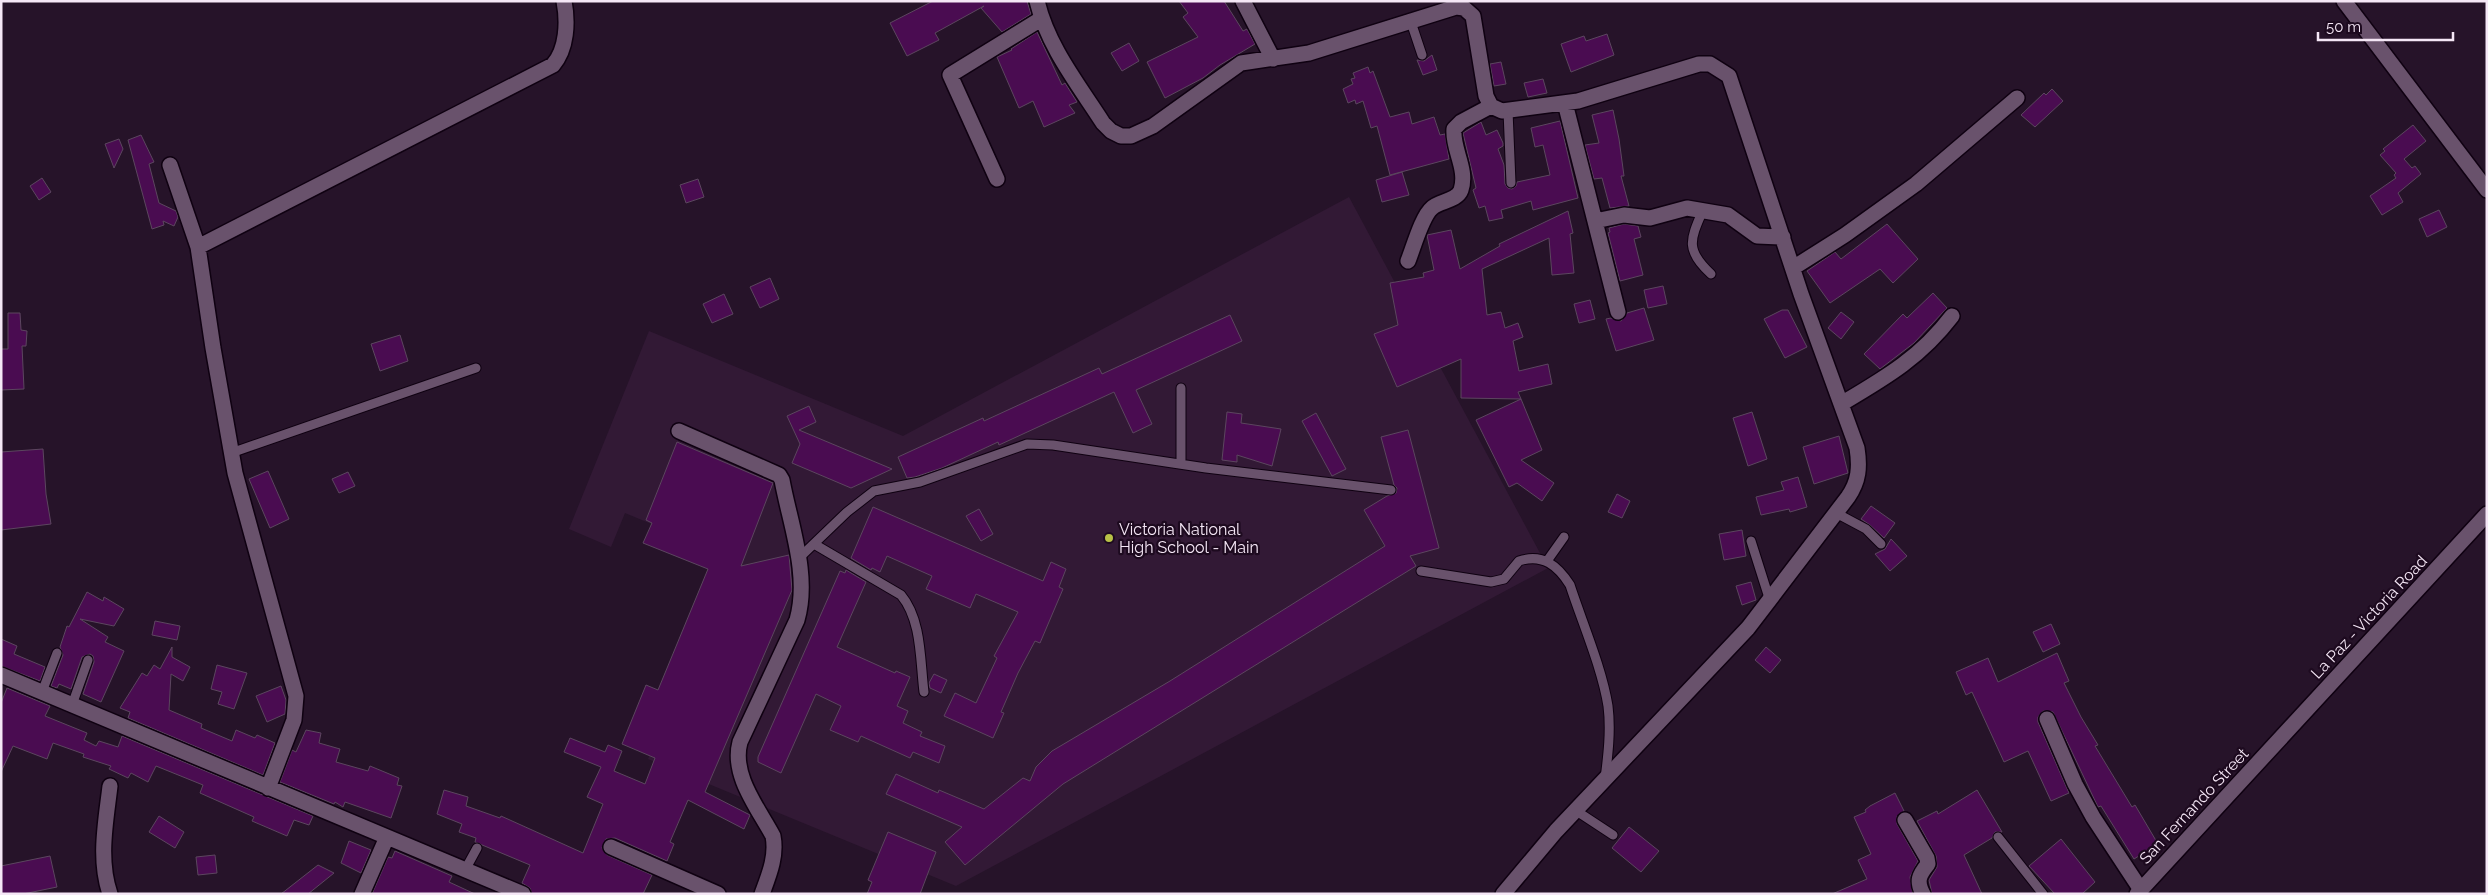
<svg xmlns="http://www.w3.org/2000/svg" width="2488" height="895" viewBox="0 0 2488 895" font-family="Raleway,sans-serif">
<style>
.built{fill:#321935}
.building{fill:#4a0c51;stroke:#5c465f}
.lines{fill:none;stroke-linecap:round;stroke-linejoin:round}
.lane-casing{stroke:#0f0111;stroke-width:11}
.street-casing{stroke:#0f0111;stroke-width:18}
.secondary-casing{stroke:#0f0111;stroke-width:18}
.lane{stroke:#69526c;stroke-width:9}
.street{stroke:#69526c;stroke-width:15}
.secondary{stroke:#69526c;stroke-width:15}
.poi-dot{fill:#b8c147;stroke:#1d0a1f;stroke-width:2}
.labels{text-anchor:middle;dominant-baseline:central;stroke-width:4.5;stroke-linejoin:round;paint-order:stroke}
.poi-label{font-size:16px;fill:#f5e7f6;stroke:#1d0a1f;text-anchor:start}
.street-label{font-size:16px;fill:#f5e7f6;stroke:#1d0a1f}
</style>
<rect width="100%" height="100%" fill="#261329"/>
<path class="built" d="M1349,197L1548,568L956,886L648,759L731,557L625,513L611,547L569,529L649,331L903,436Z"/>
<path class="building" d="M933,1H1027L1031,14L1002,32L981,8L984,6L935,33L939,40L907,56L890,23Z
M1179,1H1224L1243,31L1247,29L1255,44L1220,65L1203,78L1165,98L1147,62L1198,37L1183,17L1188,13Z
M1037,32L1062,85L1065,83L1077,102L1069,105L1075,113L1044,127L1033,101L1019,108L997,57L1012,50L1011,49Z
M1607,34L1614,55L1571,72L1561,44L1584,36L1586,41Z
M1129,43L1139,61L1122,71L1111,53Z
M1432,55L1437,70L1423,75L1417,60L1424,61Z
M1501,62L1506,84L1494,86L1490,64Z
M1368,67L1370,73L1373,71L1390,117L1409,112L1412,124L1434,117L1440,135L1445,134L1449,159L1390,175L1377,126L1371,128L1363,101L1356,104L1355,100L1348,103L1343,89L1353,84L1351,79L1355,78L1353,73Z
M1543,79L1547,93L1528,97L1524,83Z
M2052,89L2063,101L2035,127L2021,115L2044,93L2046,95Z
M1613,110L1619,139L1624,176H1621L1629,206L1610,208L1602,178L1594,179L1585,145L1599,143L1592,115Z
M1560,121L1578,198L1533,210L1531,201L1501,210L1503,218L1489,221L1485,206L1479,208L1473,190L1476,188L1463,133L1481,122L1486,135L1497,130L1503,143V146L1498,149L1504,165L1505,184L1508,188L1512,189L1516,186L1517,182L1550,175L1543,145L1535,147L1531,128Z
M2413,125L2426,141L2404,159L2412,168L2415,166L2421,174L2398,193L2403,202L2382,215L2370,196L2396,178L2394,175L2396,173L2380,155L2385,151L2383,149Z
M141,135L154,162L149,164L159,203L176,211L178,217L174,226L163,221L164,225L152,229L128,140Z
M119,139L123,149L114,168L105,144Z
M1402,172L1409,195L1382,202L1376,180Z
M42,178L51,192L39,200L30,186Z
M698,179L704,197L686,203L680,185Z
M2439,210L2447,227L2427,237L2419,219Z
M1568,211L1573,233L1570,234L1574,273L1552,275L1549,238L1482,269L1487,315L1501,312L1505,328L1518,323L1523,337L1513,341L1519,371L1548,364L1552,384L1518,392L1521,399L1461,398V359L1397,387L1374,334L1398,325L1390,283L1424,277L1423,273L1434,270L1427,235L1451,230L1460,269L1500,246L1499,244Z
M1624,224L1638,226L1641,237L1634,239L1643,275L1620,281L1608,233L1610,232L1609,228Z
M1887,224L1918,259L1893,283L1880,269L1830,303L1807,271L1835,252L1841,259Z
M770,278L779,299L760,308L750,287Z
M1663,286L1667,304L1648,308L1644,290Z
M1933,293L1947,308L1914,343L1880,369L1864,354L1903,314L1907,318Z
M724,294L733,314L712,323L703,304Z
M1590,300L1595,319L1579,323L1574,304Z
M1644,308L1654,340L1616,351L1606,319L1611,318L1621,321L1627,313Z
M1782,310H1788L1807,347L1785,358L1764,319Z
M1841,312L1854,322L1841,339L1828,328Z
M8,313H20L21,330L27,331L26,346H22L24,389L1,390V349H8Z
M1230,315L1242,341L1136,390L1152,424L1133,433L1114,392L999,445L998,442L942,468L915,477L907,478L898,457L983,418L984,421L1099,368L1102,374Z
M400,335L408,361L380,371L371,344Z
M1521,399L1542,450L1521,460L1554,483L1542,501L1517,483L1509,487L1476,420Z
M809,406L816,422L799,430L892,469L851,488L792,463L800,444L787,416Z
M1227,412L1242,414L1241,423L1281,429L1272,466L1237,455V462L1222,460Z
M1752,412L1767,459L1748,466L1733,418Z
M1316,413L1346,469L1332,476L1302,421Z
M1408,430L1439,548L1410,556L1416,566L1063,784L965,865L945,842L962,827L886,794L896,774L938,793L939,790L984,809L1023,778L1030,781L1036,767L1052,751L1170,681L1385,546L1364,510L1387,496L1396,493L1397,488L1394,485L1381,437Z
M1839,436L1848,473L1814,484L1803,447Z
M677,442L773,483L741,566L789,555L792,590L705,792L750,815L744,829L688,800L670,842L674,844L667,861L615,838L606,839L602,848L607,855L652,875L643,894H532L530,888L522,883L530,865L475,842L476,838L459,832L462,824L437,814L444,790L468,797L466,806L500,818L501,816L583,853L603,804L587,797L601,767L564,752L570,738L605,752L608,745L622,751L614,771L645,784L655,758L622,744L646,685L658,690L708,569L643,543L652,523L646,520Z
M43,449L46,494L51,524L1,530V452Z
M268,471L289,519L270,528L249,479Z
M348,472L355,486L339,493L332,479Z
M1798,477L1807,507L1790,512L1789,509L1761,515L1756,497L1784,490L1781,482Z
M1617,494L1630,501L1622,518L1608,512Z
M1871,506L1895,523L1884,538L1870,525L1861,519Z
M873,507L1043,581L1051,562L1066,569L1059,587L1063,589L1040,643L1035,641L1018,673L1001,712L1004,713L993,738L944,716L955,693L976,703L997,658L994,656L1018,612L976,594L970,608L926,589L932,576L887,556L880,572L872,568L871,570L851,558Z
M979,509L993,534L981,541L966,516Z
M1742,530L1746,556L1724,560L1719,534Z
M1891,539L1907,556L1890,571L1875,554L1885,549Z
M846,570L866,582L837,647L895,673L896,671L910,677L897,706L908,711L903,723L922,732L920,736L945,746L939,763L913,752L910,758L861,736L858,742L830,730L841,706L816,694L781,773L758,762V757L840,571L845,573Z
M1751,582L1756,600L1742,605L1736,586Z
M87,592L103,601L104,597L124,609L114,626L80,619L108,637L105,642L124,651L101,702L83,694L94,662L93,656L90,654L82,657L71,689L59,684L57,688L51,686L63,655L60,647L67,626L69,627Z
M155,621L180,626L177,640L152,635Z
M2051,624L2060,644L2043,652L2033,632Z
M1,639L17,646L14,654L45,667L40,681L1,666Z
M172,647V657L190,667L183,681L171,674L169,710L202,724L201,728L232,741L236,730L255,738L257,735L275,743L263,775L128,718L130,712L120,708L142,673L147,676L154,665L160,669Z
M1766,647L1781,660L1770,673L1755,660Z
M2057,653L2069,681L2064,683L2081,717L2098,745L2095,746L2132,807L2135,805L2158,844L2134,859L2101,806L2098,807L2053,712L2043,711L2038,717V722L2069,793L2051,801L2028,751L2004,762L1972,692L1966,695L1956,672L1988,658L1998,682Z
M217,665L247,673L234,709L218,704L222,692L211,689Z
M934,674L947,680L941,693L930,688L929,683Z
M281,686L286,700L285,714L267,722L256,696Z
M7,688L50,706L45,716L87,733L84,740L96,746L99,741L118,747L122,736L313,816L309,825L294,820L287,836L252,821L254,817L200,793L203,785L156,766L148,782L131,773L128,778L109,769L111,766L83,757L84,754L53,743L47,759L13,746L1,772V703Z
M306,730L321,733L319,743L340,749L336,762L368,771L370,766L399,778L397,785L402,786L391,818L345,802L343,807L335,802L334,804L280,782L292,750L296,752Z
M1977,790L2002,832H1995L1992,838L1964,855L1982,894H1932L1929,880L1937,867L1936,856L1917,821L1937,811L1938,814Z
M1895,793L1904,811L1897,816V824L1918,861L1910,877L1913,894H1832L1867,879L1858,860L1871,854L1854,817L1866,812L1865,810L1870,806Z
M159,816L184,832L175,848L149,832Z
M1629,827L1659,851L1641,872L1612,848Z
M888,832L936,852L920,894H867L872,882L868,880Z
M2061,839L2095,882L2082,894H2055L2029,866Z
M349,841L371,850L361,873L341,863Z
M395,851L452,876L449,882L475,894H372L388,857L392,858Z
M215,855L217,873L198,875L196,857Z
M50,856L57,887L23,894H1V866Z
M318,865L334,873L308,894H281Z"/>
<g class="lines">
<defs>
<path id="lane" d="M1411,22L1422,55
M1508,111L1511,183
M1703,210C1690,240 1685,250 1711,274
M231,453L476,368
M1181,464V388
M1836,513L1866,529L1881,544
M1751,541L1770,601
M814,544L901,595C922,620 920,661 924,692
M798,559L847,512L874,491L920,482L1027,444L1053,445L1206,468L1391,490
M1547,561L1564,537
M1421,571L1491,582L1504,579L1519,561C1543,553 1558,566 1570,585C1582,622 1602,668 1608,706C1611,730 1608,755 1605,779
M42,692L57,653
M72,705L88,660
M1575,810L1613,835
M1998,837L2043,894
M465,870L477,848"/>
<path id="street" d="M1037,1C1048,47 1078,84 1103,123L1111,131L1121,136H1131L1153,126L1241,63L1309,53L1456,7L1464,8L1473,16L1486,96L1491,106L1502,111L1578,101L1699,64H1710L1729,76L1801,294L1857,448C1860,467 1859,481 1848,497L1748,628L1556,831L1503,894
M1243,1L1273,59
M2344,1L2487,190
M1565,103L1618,312
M170,165L198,247L213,348L235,473L296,696L294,720L268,788
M997,179L950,75L1041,19
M1595,221L1624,215L1650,218L1687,208L1728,215L1757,236L1783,237
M198,247L553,65C567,49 568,22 564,1
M1408,261C1413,249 1422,216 1432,208C1439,201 1457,201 1461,190C1468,169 1452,149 1454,129L1461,122L1491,106
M1793,268L1845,235L1916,184L2017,98
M1841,404C1885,378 1920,358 1952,316
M679,431L779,475L782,480C790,524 810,575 797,620L740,742C731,775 758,808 773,836C777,856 769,875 762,894
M1,675L523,894
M2047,719L2075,784L2093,817L2141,890
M110,786C106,821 98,859 110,894
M1905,820L1927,858L1928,864C1919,875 1916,881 1923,894
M611,847L718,894
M362,894L387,837"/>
<path id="secondary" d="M2137,894L2487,514"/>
</defs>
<use href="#lane" class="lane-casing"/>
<use href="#street" class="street-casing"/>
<use href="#secondary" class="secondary-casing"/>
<use href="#lane" class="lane"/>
<use href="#street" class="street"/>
<use href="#secondary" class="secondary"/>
</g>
<circle class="poi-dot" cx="1109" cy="538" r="5"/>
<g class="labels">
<g class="poi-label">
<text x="1119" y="529">Victoria National<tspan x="1119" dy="18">High School - Main</tspan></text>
</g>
<g class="street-label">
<text transform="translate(2369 617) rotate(-47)">La Paz - Victoria Road</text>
<text transform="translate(2194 806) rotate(-47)">San Fernando Street</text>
</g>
</g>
<rect width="2488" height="895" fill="none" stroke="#f5e7f6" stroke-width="5"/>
<path d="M2318 32v8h135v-8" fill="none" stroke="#f5e7f6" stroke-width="2.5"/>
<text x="2326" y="32" font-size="15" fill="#f5e7f6" stroke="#1d0a1f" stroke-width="4" paint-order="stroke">50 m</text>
</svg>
